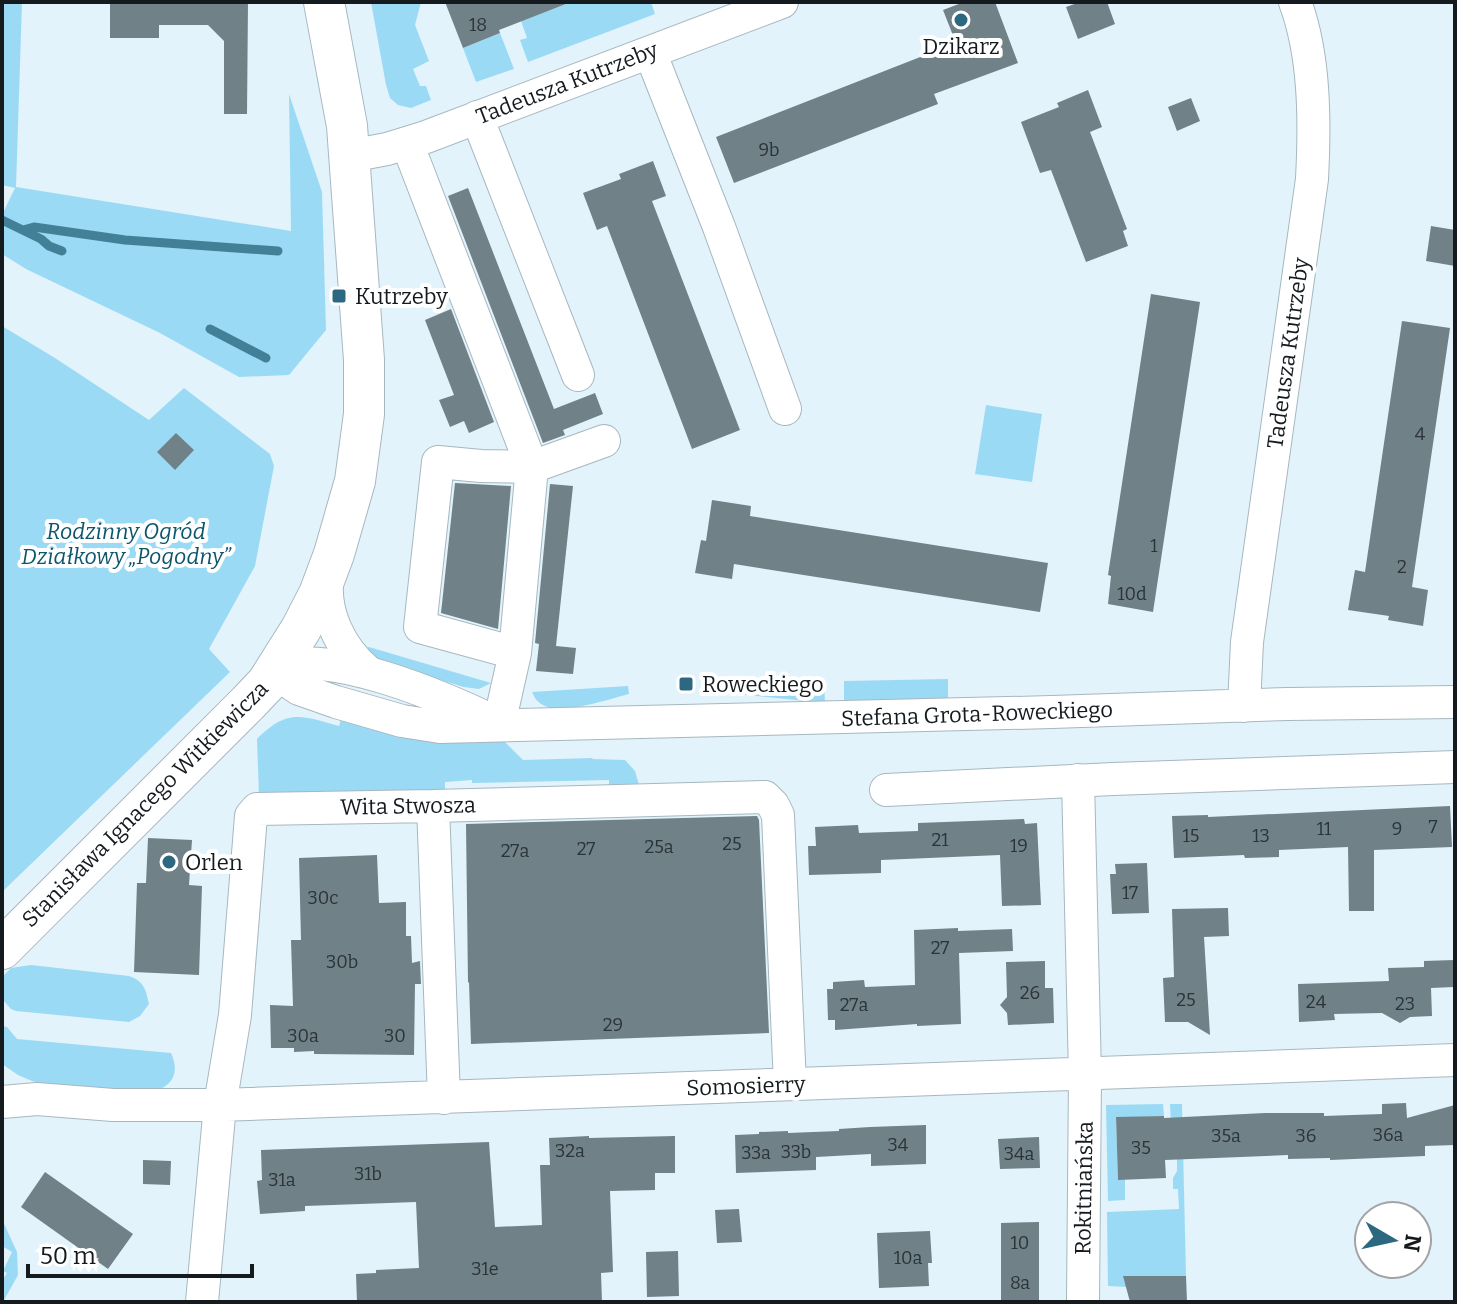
<svg xmlns="http://www.w3.org/2000/svg" width="1457" height="1304" viewBox="0 0 1457 1304" font-family="Bitter,serif">
<style>
.green{fill:#9bdaf5}
.lines{fill:none;stroke-linecap:round;stroke-linejoin:round}
.stream{stroke:#428098;stroke-width:9}
.building{fill:#718188}
.minor-casing{stroke:#a7b7bf;stroke-width:34}
.tertiary-casing{stroke:#a7b7bf;stroke-width:42}
.minor{stroke:#fff;stroke-width:32}
.tertiary{stroke:#fff;stroke-width:40}
.poi-dot{fill:#2c6980;stroke:#fff;stroke-width:3}
.labels{text-anchor:middle;dominant-baseline:central;stroke-width:8;stroke-linejoin:round;paint-order:stroke}
.number-label{font-size:18px;fill:#2b3438}
.poi-label{font-size:22px;fill:#141a1d;stroke:#fff;text-anchor:start}
.street-label{font-size:22px;fill:#141a1d;stroke:#fff}
.park-label{font-size:22px;font-style:italic;fill:#0d556d;stroke:#fff}
</style>
<rect width="100%" height="100%" fill="#e2f3fb"/>
<path class="green" d="M2,2H22L16,187L291,231L289,94L322,192L326,330L289,375L239,377L160,333L26,269L2,254V215L15,188L2,185Z
M371,2H421L415,25L429,61L413,69L420,86H426L431,100L411,108L398,105L390,98L386,85Z
M572,2H651L655,14L528,62L520,40L527,38L521,21Z
M500,33L514,69L476,82L463,48Z
M2,326L55,358L149,420L184,388L270,454L274,466L255,566L209,649L230,672L2,892Z
M986,405L1042,414L1032,482L975,474Z
M369,647L491,683L479,689L464,687L376,661L365,648Z
M948,679V700L844,703V681Z
M824,682L825,703L719,692V684Z
M628,686L629,694C609,699 563,715 545,706C538,703 535,699 532,692Z
M343,713L504,741L523,760L592,758L593,759L625,760L635,771L639,785L609,786V780L472,783V780L445,782V796H259L257,739C287,709 300,715 339,726Z
M31,965L129,976C144,981 146,990 149,1004L140,1016L129,1022L16,1011L11,1009L2,999V977L11,968Z
M2,1026L7,1027L17,1039L171,1053C180,1073 173,1086 153,1092L48,1085L32,1081L18,1075L2,1064Z
M1163,1104L1164,1116L1116,1118L1118,1179H1125V1200L1108,1201L1106,1105Z
M1170,1104H1182L1186,1276H1126V1287L1108,1286L1107,1212L1179,1209L1178,1189H1173V1178L1177,1171V1144L1171,1125Z
M2,1219L17,1252L18,1275L3,1302L2,1281L7,1273L3,1271L12,1252L2,1246Z"/>
<g class="lines">
<path class="stream" d="M2,220L41,239L49,246L62,251
M23,230L34,227L125,240L278,251
M210,329L266,358"/>
</g>
<path class="building" d="M110,2H248L247,114H224V41L208,25H159V38H110Z
M445,2H566V4L499,30L500,33L463,48Z
M964,2H995L1018,63L934,94L938,104L734,183L716,137L956,43L943,10Z
M1080,2H1107L1115,24L1078,39L1066,7Z
M1088,90L1102,127L1090,132L1127,229L1123,231L1128,246L1086,262L1051,170L1040,173L1021,122L1059,107L1057,103Z
M1191,98L1200,121L1177,131L1168,107Z
M653,161L666,196L652,201L740,430L692,449L607,226L597,230L583,193L621,179L619,174Z
M468,188L554,409L595,393L603,414L563,430L565,435L543,443L448,196Z
M1431,226L1455,230V266L1426,261Z
M1151,294L1200,302L1153,612L1108,604L1111,576L1108,575Z
M451,309L494,422L469,433L464,421L450,427L439,400L454,395L425,320Z
M1402,321L1450,328L1412,587L1428,590L1423,626L1388,620L1389,616L1348,610L1355,570L1365,572Z
M176,433L194,450L175,470L157,452Z
M455,483L511,486L498,629L441,613Z
M550,484L573,486L556,646L576,648L573,674L536,671L539,644L535,643Z
M712,500L751,506L750,516L1048,563L1040,612L734,564L732,579L695,573L701,540L706,541Z
M1450,806L1452,847L1374,850V911H1349L1348,847L1279,850V857L1245,858L1244,855L1174,858L1172,816L1208,815V817Z
M757,816L759,820L769,1033L471,1044L469,982L468,983L466,824Z
M1024,819L1025,824L1037,823L1041,905L1002,906L1000,855L881,860V873L809,875L808,846H816L815,827L858,825L859,833L918,831V823Z
M148,838L192,840L189,885L202,886L199,975L134,972L137,883H146Z
M377,855L379,903L406,902V936H411L412,963L420,961L421,984H415L414,1055L314,1054V1051L294,1052V1048H271L270,1005L293,1006L291,940H301L299,858Z
M1147,863L1149,913L1112,914L1110,874H1116L1115,864Z
M1228,908L1229,936L1204,937L1210,1035L1188,1022H1165L1163,978L1174,977L1172,909Z
M958,928V931L1012,929L1013,951L959,953L961,1024L917,1026V1024L835,1030V1020H828L827,989H833V982L864,980L865,987L915,985L914,930Z
M1454,960V987L1431,988L1432,1016L1410,1017L1400,1023L1382,1013L1334,1014L1335,1020L1299,1022L1298,984L1389,981L1388,968L1424,967V961Z
M1045,961V988H1053L1054,1023L1008,1025L1007,1013L1000,1005L1007,997L1006,962Z
M1406,1103L1407,1118L1455,1105V1145L1425,1146V1156L1330,1160V1158L1288,1159V1155L1165,1160L1166,1178L1118,1180L1116,1117L1164,1116V1118L1265,1113H1324V1116L1382,1114V1104Z
M926,1125V1164L871,1166V1154L816,1157V1170L736,1173L735,1135L759,1134V1132L788,1131V1133L839,1131V1129L870,1127Z
M589,1136V1138L675,1136V1173H655V1190L610,1191L613,1272L601,1273L602,1302H357L356,1274L376,1273V1270L419,1268L416,1202L305,1206V1211L260,1214L257,1181L262,1180L261,1150L489,1142L495,1227L542,1225L540,1165H550L549,1138Z
M1039,1137L1040,1168L1000,1169L998,1139Z
M143,1160L171,1161L170,1185L143,1184Z
M45,1172L133,1234L108,1269L21,1207Z
M739,1209L742,1242L717,1243L715,1210Z
M1039,1222V1302H1001V1223Z
M930,1231L932,1263H928L929,1286L879,1288L877,1233Z
M678,1251L679,1296L647,1297L646,1252Z
M1123,1276H1186L1187,1302H1130Z"/>
<g class="lines">
<defs>
<path id="minor" d="M650,52L719,227L785,409
M477,117L578,375
M407,143L532,467L515,653L499,724
M350,156L387,149L426,137L782,2
M328,575C322,611 340,648 367,671
M515,653L420,627L438,462L481,466L532,467L604,441
M1244,706L1247,642L1312,179C1315,122 1315,55 1295,2
M499,724C454,702 318,641 274,672L299,689L336,702L402,721L440,727L1052,712L1288,704L1455,702
M1078,780L1085,1075L1083,1302
M886,790L1113,779L1455,767
M433,806L444,1098
M2,1102L37,1099L113,1105H220L1455,1060
M202,1302L220,1105L235,1015L251,816L257,809L433,806L765,797L773,805L778,815L790,1084"/>
<path id="tertiary" d="M2,949L248,703L267,683L301,629L319,594L334,554L355,481L364,414V360L347,126L324,2"/>
</defs>
<use href="#minor" class="minor-casing"/>
<use href="#tertiary" class="tertiary-casing"/>
<use href="#minor" class="minor"/>
<use href="#tertiary" class="tertiary"/>
</g>
<g class="poi-dot">
<circle cx="961" cy="20" r="8"/>
<rect x="331" y="288" width="16" height="16" rx="4"/>
<rect x="678" y="676" width="16" height="16" rx="4"/>
<circle cx="169" cy="862" r="8"/>
</g>
<g class="labels">
<g class="number-label">
<text x="478" y="25">18</text>
<text x="769" y="150">9b</text>
<text x="1420" y="434">4</text>
<text x="1154" y="546">1</text>
<text x="1402" y="567">2</text>
<text x="1132" y="594">10d</text>
<text x="1433" y="827">7</text>
<text x="1324" y="829">11</text>
<text x="1397" y="829">9</text>
<text x="1191" y="836">15</text>
<text x="1261" y="836">13</text>
<text x="940" y="840">21</text>
<text x="732" y="844">25</text>
<text x="1019" y="846">19</text>
<text x="659" y="847">25a</text>
<text x="586" y="849">27</text>
<text x="515" y="851">27a</text>
<text x="1130" y="893">17</text>
<text x="323" y="898">30c</text>
<text x="940" y="948">27</text>
<text x="342" y="962">30b</text>
<text x="1030" y="993">26</text>
<text x="1186" y="1000">25</text>
<text x="1316" y="1002">24</text>
<text x="1405" y="1004">23</text>
<text x="854" y="1005">27a</text>
<text x="613" y="1025">29</text>
<text x="303" y="1036">30a</text>
<text x="395" y="1036">30</text>
<text x="1388" y="1135">36a</text>
<text x="1226" y="1136">35a</text>
<text x="1306" y="1136">36</text>
<text x="898" y="1145">34</text>
<text x="1141" y="1148">35</text>
<text x="570" y="1151">32a</text>
<text x="796" y="1152">33b</text>
<text x="756" y="1153">33a</text>
<text x="1019" y="1154">34a</text>
<text x="368" y="1174">31b</text>
<text x="282" y="1180">31a</text>
<text x="1020" y="1243">10</text>
<text x="908" y="1258">10a</text>
<text x="485" y="1269">31e</text>
<text x="1020" y="1283">8a</text>
</g>
<g class="poi-label">
<text x="961" y="46" text-anchor="middle">Dzikarz</text>
<text x="355" y="296">Kutrzeby</text>
<text x="702" y="684">Roweckiego</text>
<text x="185" y="862">Orlen</text>
</g>
<g class="street-label">
<text transform="translate(567 83) rotate(-21)">Tadeusza Kutrzeby</text>
<text transform="translate(1288 353) rotate(-82)">Tadeusza Kutrzeby</text>
<text transform="translate(977 714) rotate(-2)">Stefana Grota-Roweckiego</text>
<text transform="translate(145 804) rotate(-45)">Stanisława Ignacego Witkiewicza</text>
<text transform="translate(408 806) rotate(-1)">Wita Stwosza</text>
<text transform="translate(746 1086) rotate(-2)">Somosierry</text>
<text transform="translate(1084 1188) rotate(-89)">Rokitniańska</text>
</g>
<g class="park-label">
<text x="126" y="531">Rodzinny Ogród<tspan x="126" dy="25">Działkowy „Pogodny”</tspan></text>
</g>
</g>
<rect width="1457" height="1304" fill="none" stroke="#141a1d" stroke-width="8"/>
<g transform="translate(1393 1240) rotate(99)"><circle r="38" fill="#ffffff" stroke="#a1a3a5" stroke-width="2"/>
<path d="M0-6L14 30L0 20L-14 30Z" fill="#2c6980"/>
<text y="-12" font-size="22" font-weight="bold" text-anchor="middle" fill="#141a1d">N</text>
</g>
<path d="M28 1264v12h224v-12" fill="none" stroke="#141a1d" stroke-width="4"/>
<text x="40" y="1264" font-size="24" fill="#141a1d" stroke="#ffffff" stroke-width="6" paint-order="stroke">50 m</text>
</svg>
